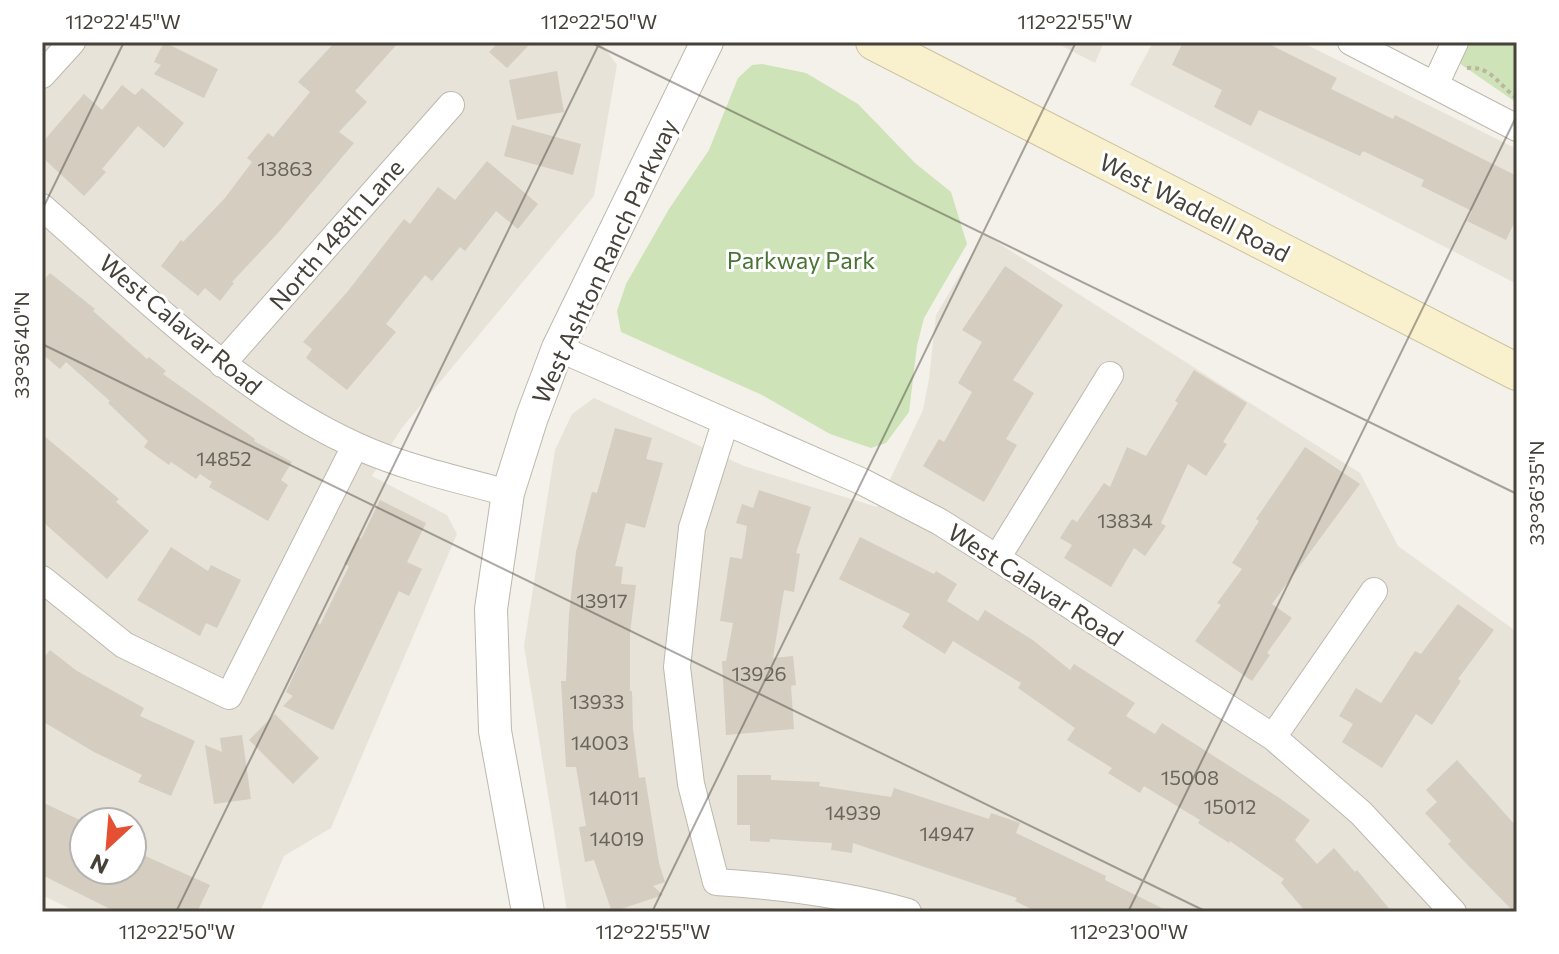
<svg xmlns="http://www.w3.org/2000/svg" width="1559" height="954" viewBox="0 0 1559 954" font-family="Commissioner,sans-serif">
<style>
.residential{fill:#e7e3d9;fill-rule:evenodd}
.green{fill:#cee3b7}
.building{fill:#d4cdc0}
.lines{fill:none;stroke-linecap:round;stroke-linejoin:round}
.minor-casing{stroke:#beb8ad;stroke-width:28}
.tertiary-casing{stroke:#beb8ad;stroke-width:34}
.secondary-casing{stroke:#cec39e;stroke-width:38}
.path{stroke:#beb4a0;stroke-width:4;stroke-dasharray:4 4;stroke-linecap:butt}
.minor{stroke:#fff;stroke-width:26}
.tertiary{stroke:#fff;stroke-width:32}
.secondary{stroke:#f9f0ce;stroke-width:36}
.ticks{fill:none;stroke:#464139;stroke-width:2;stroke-opacity:0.45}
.labels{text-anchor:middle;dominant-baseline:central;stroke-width:6;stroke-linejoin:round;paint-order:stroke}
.number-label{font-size:20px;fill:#6a645b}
.street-label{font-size:24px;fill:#464139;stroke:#fff}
.park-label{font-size:24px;fill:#487332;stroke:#fff}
.neatline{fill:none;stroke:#464139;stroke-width:3}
.ticks-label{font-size:20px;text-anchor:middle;fill:#464139}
</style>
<rect width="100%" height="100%" fill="#f3f1ea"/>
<path class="residential" d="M42,42H600L617,65L594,196L401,429L372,476L447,515L457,534L331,828L284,856L260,912H77L42,895ZM84,822H132V870H84Z
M1054,42H1104L1095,63Z
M1153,42H1301L1517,149V284L1130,85Z
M984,234L1360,473L1398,546L1517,632V912H567L524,646L555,450L572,414L594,398L744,466L877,507L923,410L929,379L936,315Z"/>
<path class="green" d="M1470,42H1517V103L1459,63Z
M762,64L806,73L858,104L915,163L951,192L967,244L924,318L917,346L909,412L886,443L871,448L830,434L762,395L621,332L617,311L626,284L669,209L709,150L738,78L752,65Z"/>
<path class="building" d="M164,42L218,69L204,98L154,74L161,65L154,62Z
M335,42H399L355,91L367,102L339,132L354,143L277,234L232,282L234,283L220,301L205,288L198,296L161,266L181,240L183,242L225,198L252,162L247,158L268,133L273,137L310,92L298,82Z
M499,42H532L507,68L489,52Z
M1183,42H1265L1337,78L1331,89L1393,119L1395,115L1517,176V217L1506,240L1467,221L1472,211L1421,186L1424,180L1363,151L1360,156L1259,110L1251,126L1214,107L1222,90L1172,65Z
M557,71L564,112L517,120L509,80Z
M122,85L135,95L142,88L184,123L164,148L138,126L102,169L106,172L84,196L42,157V143L84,94L102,110Z
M512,125L581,144L573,175L504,156Z
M487,161L538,204L518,229L496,211L465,251L460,247L432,281L425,275L386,324L396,332L347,390L306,358L312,349L303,342L348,291L404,219L410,224L438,187L455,200Z
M1005,266L1063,305L1013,380L1034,393L1006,439L1017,445L984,502L923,466L939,439L944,442L972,392L958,383L982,342L962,330Z
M50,273L95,309L93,311L147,359L149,357L166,371L163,374L255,439L254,441L292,462L281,480L288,485L268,521L209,487L212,482L200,474L196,479L171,462L169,465L144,447L148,441L108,403L110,401L66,362L60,369L42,354V282Z
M1194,370L1247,403L1223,442L1227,444L1206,476L1188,464L1161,523L1166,526L1145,556L1134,548L1111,587L1064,558L1072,545L1060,538L1072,519L1077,522L1104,483L1110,487L1127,447L1146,456L1178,403L1175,401Z
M615,428L652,438L646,459L663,463L645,528L626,523L615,566L623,567L621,584L636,585L630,633V691H632L633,729L639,778L645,777L659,863L665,882L653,886L663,895L612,912L594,860L585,862L579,827L586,826L576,767H566L561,681H566L569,614L576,552L592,492L597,493Z
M42,434L119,499L116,502L149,531L107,579L42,521Z
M1305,447L1360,484L1272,604L1292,618L1267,653L1270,655L1252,681L1195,641L1221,605L1217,603L1242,569L1232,563L1259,521L1256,519Z
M759,490L811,507L796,553L800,554L794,592L784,590L773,658L793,656L796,685L791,686L794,729L726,735L722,661H726L733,623L720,621L730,557L742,559L747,526L736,523L742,504L753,508Z
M380,500L426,523L407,562L422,569L409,596L399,591L333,730L283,706L293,696L286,692L318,623L320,625L349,566L344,564L358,537L361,539Z
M860,537L934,574L936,571L957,584L947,601L978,621L985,610L1034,641L1070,670L1074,664L1135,703L1126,716L1155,734L1162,723L1278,797L1310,820L1295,840L1317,864L1334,848L1355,872L1357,870L1392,912H1306L1281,883L1284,879L1230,841L1229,843L1198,823L1200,820L1144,786L1140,793L1108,773L1112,768L1067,740L1075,728L1018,688L1021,683L953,641L945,654L902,627L910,614L839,579Z
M171,547L208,571L211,565L241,580L217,628L206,623L200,636L137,600Z
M1458,604L1494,630L1458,679L1461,681L1432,725L1416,714L1382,768L1342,742L1353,724L1339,716L1356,688L1381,703L1415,651L1421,654Z
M50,650L77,671L144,708L140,716L195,741L171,796L138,782L142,775L94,752L42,721V660Z
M275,714L319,758L293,784L249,740Z
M242,735L251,799L214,804L205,745L222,752L220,738Z
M1457,760L1517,827V912H1514L1461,858L1448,844L1451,841L1425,813L1437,802L1426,790Z
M737,775H771V780L820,782L819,786L891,797L894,788L989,819L991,813L1020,823L1016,833L1106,876L1105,880L1170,912H1037L1015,901L1017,898L853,843L852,853L831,850L832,843L770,839V842L750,841V825H737Z
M42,802L84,822V870H132V850L210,885L197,912H116L42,875Z"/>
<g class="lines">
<defs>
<path id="minor" d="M1351,42L1517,128
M42,75L72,42
M1435,85L1455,42
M42,207C141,293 236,391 357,446C405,468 457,479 508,493
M558,348L863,482L940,522L997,558L1273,737L1361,813L1453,912
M222,364L451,105
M725,423L692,528L677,667L691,784L716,882C782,886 845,894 908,912
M997,558L1110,375
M42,579L124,645L229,696L355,446
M1273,737L1374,591"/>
<path id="tertiary" d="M528,912L495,731L491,609L508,493L532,417L558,348L707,42"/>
<path id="secondary" d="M874,42L1517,372"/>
</defs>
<use href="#minor" class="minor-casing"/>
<use href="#tertiary" class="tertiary-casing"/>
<use href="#secondary" class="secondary-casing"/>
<path class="path" d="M1467,68C1492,66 1499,86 1517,98"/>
<use href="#minor" class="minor"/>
<use href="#tertiary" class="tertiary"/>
<use href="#secondary" class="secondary"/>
</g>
<path class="ticks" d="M590,42L1517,494M42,210L124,42M42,344L1207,912M176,912L600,42M652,912L1076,42M1128,912L1517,115"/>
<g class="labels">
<g class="number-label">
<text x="285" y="168">13863</text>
<text x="224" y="458">14852</text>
<text x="1125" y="520">13834</text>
<text x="602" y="600">13917</text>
<text x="759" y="673">13926</text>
<text x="597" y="701">13933</text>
<text x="600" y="742">14003</text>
<text x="1190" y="777">15008</text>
<text x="614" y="797">14011</text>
<text x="1230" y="806">15012</text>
<text x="853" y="812">14939</text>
<text x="947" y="833">14947</text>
<text x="617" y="838">14019</text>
</g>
<g class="street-label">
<text transform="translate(1195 207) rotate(27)">West Waddell Road</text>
<text transform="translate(336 234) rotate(-49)">North 148th Lane</text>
<text transform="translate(604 261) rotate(-65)">West Ashton Ranch Parkway</text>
<text transform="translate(181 324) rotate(40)">West Calavar Road</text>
<text transform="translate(1036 584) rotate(33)">West Calavar Road</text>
</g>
<g class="park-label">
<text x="801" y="259">Parkway Park</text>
</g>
</g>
<rect width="1559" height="954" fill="none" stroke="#ffffff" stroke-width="88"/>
<g transform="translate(108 846) rotate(206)"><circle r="38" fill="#ffffff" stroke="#b5b3b0" stroke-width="2"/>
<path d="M0-6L14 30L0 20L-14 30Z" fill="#e45031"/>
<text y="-12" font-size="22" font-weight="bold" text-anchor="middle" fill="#464139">N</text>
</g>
<rect x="44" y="44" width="1471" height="866" class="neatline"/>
<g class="ticks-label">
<text x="123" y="29">112°22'45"W</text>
<text x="599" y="29">112°22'50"W</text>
<text x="1075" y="29">112°22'55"W</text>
<text transform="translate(22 345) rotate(-90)" y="7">33°36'40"N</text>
<text transform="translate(1537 493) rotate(-90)" y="7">33°36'35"N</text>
<text x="177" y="939">112°22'50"W</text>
<text x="653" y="939">112°22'55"W</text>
<text x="1129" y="939">112°23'00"W</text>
</g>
</svg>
